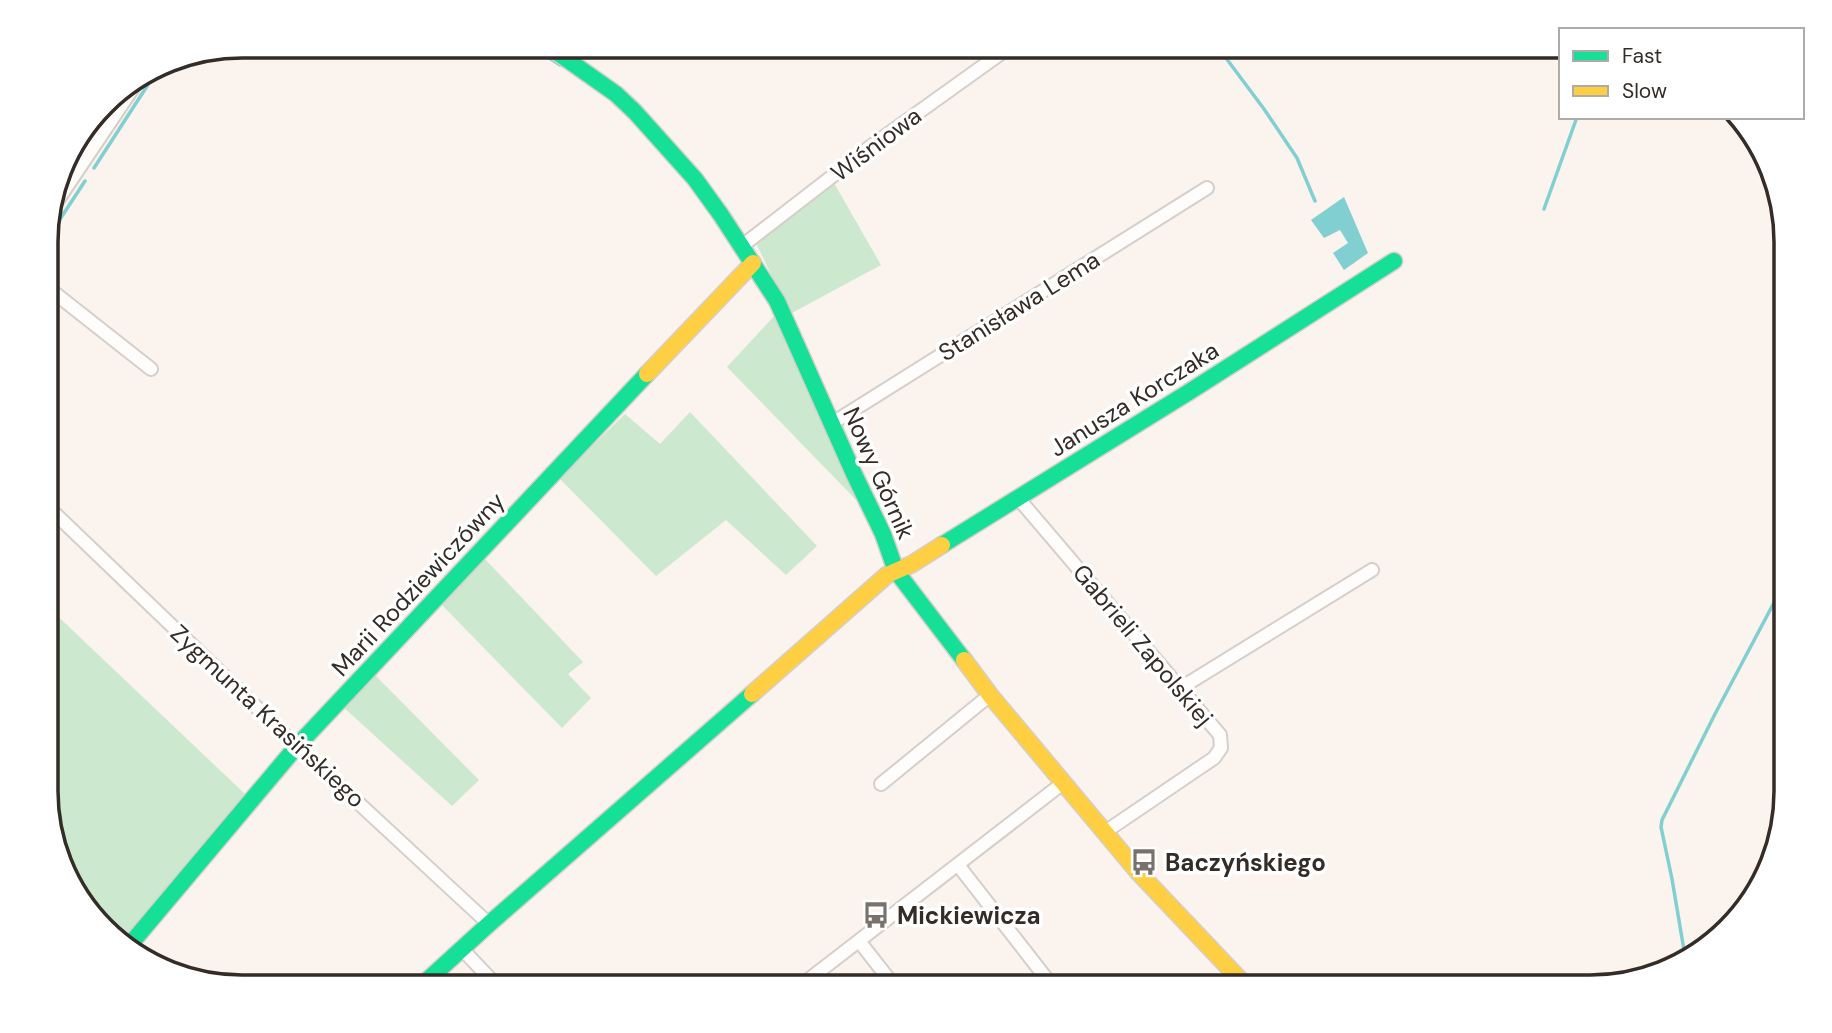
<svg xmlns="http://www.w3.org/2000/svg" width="1832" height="1033" viewBox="0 0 1832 1033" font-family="'DM Sans',sans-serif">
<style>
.green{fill:#cce9cf}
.water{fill:#82cfd1}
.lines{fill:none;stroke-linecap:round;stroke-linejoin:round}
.stream{stroke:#82cfd1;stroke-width:3.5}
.street-casing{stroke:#d6cec9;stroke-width:16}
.fast-casing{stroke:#d6cec9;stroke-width:19}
.slow-casing{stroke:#d6cec9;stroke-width:19}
.street{stroke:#fefdfc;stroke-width:12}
.fast{stroke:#16e098;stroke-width:16}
.slow{stroke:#ffcf43;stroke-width:16}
.labels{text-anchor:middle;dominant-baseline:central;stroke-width:7;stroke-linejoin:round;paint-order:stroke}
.street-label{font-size:24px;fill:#342c26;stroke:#fff}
.poi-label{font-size:24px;font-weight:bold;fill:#342c26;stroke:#fff;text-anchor:start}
.rim{fill:none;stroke:#342c26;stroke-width:3.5}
</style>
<rect width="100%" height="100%" fill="#faf3ee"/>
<path class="green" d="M834,183L881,265L790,314L756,243Z
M776,314L864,508L727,367Z
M690,412L817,546L786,575L726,520L656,576L559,478L625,414L660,444Z
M483,557L583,662L568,674L591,698L562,728L439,602Z
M47,606L245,794L123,942L79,901L47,817Z
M373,673L479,780L452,806L342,706Z"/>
<path class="water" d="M1344,197L1368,253L1344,270L1333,253L1348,243L1340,230L1324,238L1311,220Z"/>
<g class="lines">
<path class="stream" d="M1217,46L1264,109L1297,158L1315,201
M545,55L560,65
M94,168L162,63
M1544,209L1577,117
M47,239L85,181
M1686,962L1672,879L1661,827L1662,820L1715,714L1786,580"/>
<defs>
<path id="street" d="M47,216L141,76
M742,246L870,147L1011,46
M47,287L151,369
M831,424L1207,188
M1018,498L1220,735L1221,748L1214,758L1105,832
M47,506L297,746L489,924
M1179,689L1372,570
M881,784L990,695
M958,865L1046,978
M859,941L895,987
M462,949L498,987
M799,987L1063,783"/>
<path id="fast" d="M548,46L616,94L635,112L695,179L721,215L777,301L854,474L883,534L896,571L964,660
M942,545L1189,392L1394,261
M128,947L297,746L647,374
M420,987L489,924L752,694"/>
<path id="slow" d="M647,374L753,263
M964,660L990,695L1138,872L1247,987
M752,694L887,575L912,564L942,545"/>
</defs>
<use href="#street" class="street-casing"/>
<use href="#fast" class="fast-casing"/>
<use href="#slow" class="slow-casing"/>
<use href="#street" class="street"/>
<use href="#fast" class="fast"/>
<use href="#slow" class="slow"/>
</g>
<defs>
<symbol id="bus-bare" viewBox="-9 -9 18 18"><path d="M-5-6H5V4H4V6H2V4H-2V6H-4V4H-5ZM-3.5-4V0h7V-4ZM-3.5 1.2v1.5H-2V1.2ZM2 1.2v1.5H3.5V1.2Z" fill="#79726c" stroke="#fff" stroke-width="2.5" paint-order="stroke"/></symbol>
</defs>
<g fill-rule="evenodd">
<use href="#bus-bare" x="1125" y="843" width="38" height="38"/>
<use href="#bus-bare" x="857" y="896" width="38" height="38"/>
</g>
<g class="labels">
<g class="street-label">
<text transform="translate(876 144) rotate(-37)">Wiśniowa</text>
<text transform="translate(1019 306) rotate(-32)">Stanisława Lema</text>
<text transform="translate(1134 399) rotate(-32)">Janusza Korczaka</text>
<text transform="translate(879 473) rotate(66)">Nowy Górnik</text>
<text transform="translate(418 584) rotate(-47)">Marii Rodziewiczówny</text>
<text transform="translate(1143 645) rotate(50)">Gabrieli Zapolskiej</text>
<text transform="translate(268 716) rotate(43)">Zygmunta Krasińskiego</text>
</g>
<g class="poi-label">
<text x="1165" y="862">Baczyńskiego</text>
<text x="897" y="915">Mickiewicza</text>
</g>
</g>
<path d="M0 0H1832V1033H0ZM242 58H1590A184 184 0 0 1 1774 242V791A184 184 0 0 1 1590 975H242A184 184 0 0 1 58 791V242A184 184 0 0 1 242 58Z" fill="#fff" fill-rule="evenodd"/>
<path class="rim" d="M242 58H1590A184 184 0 0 1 1774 242V791A184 184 0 0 1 1590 975H242A184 184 0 0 1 58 791V242A184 184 0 0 1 242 58Z"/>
<rect x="1559" y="28" width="245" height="91" fill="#ffffff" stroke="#aeaba8" stroke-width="2"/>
<rect x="1573" y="51" width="35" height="10" fill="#16e098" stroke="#aeaba8" stroke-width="2"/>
<text x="1622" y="63" font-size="21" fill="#342c26">Fast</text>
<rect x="1573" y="86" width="35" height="10" fill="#ffcf43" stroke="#aeaba8" stroke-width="2"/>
<text x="1622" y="98" font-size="21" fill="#342c26">Slow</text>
</svg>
